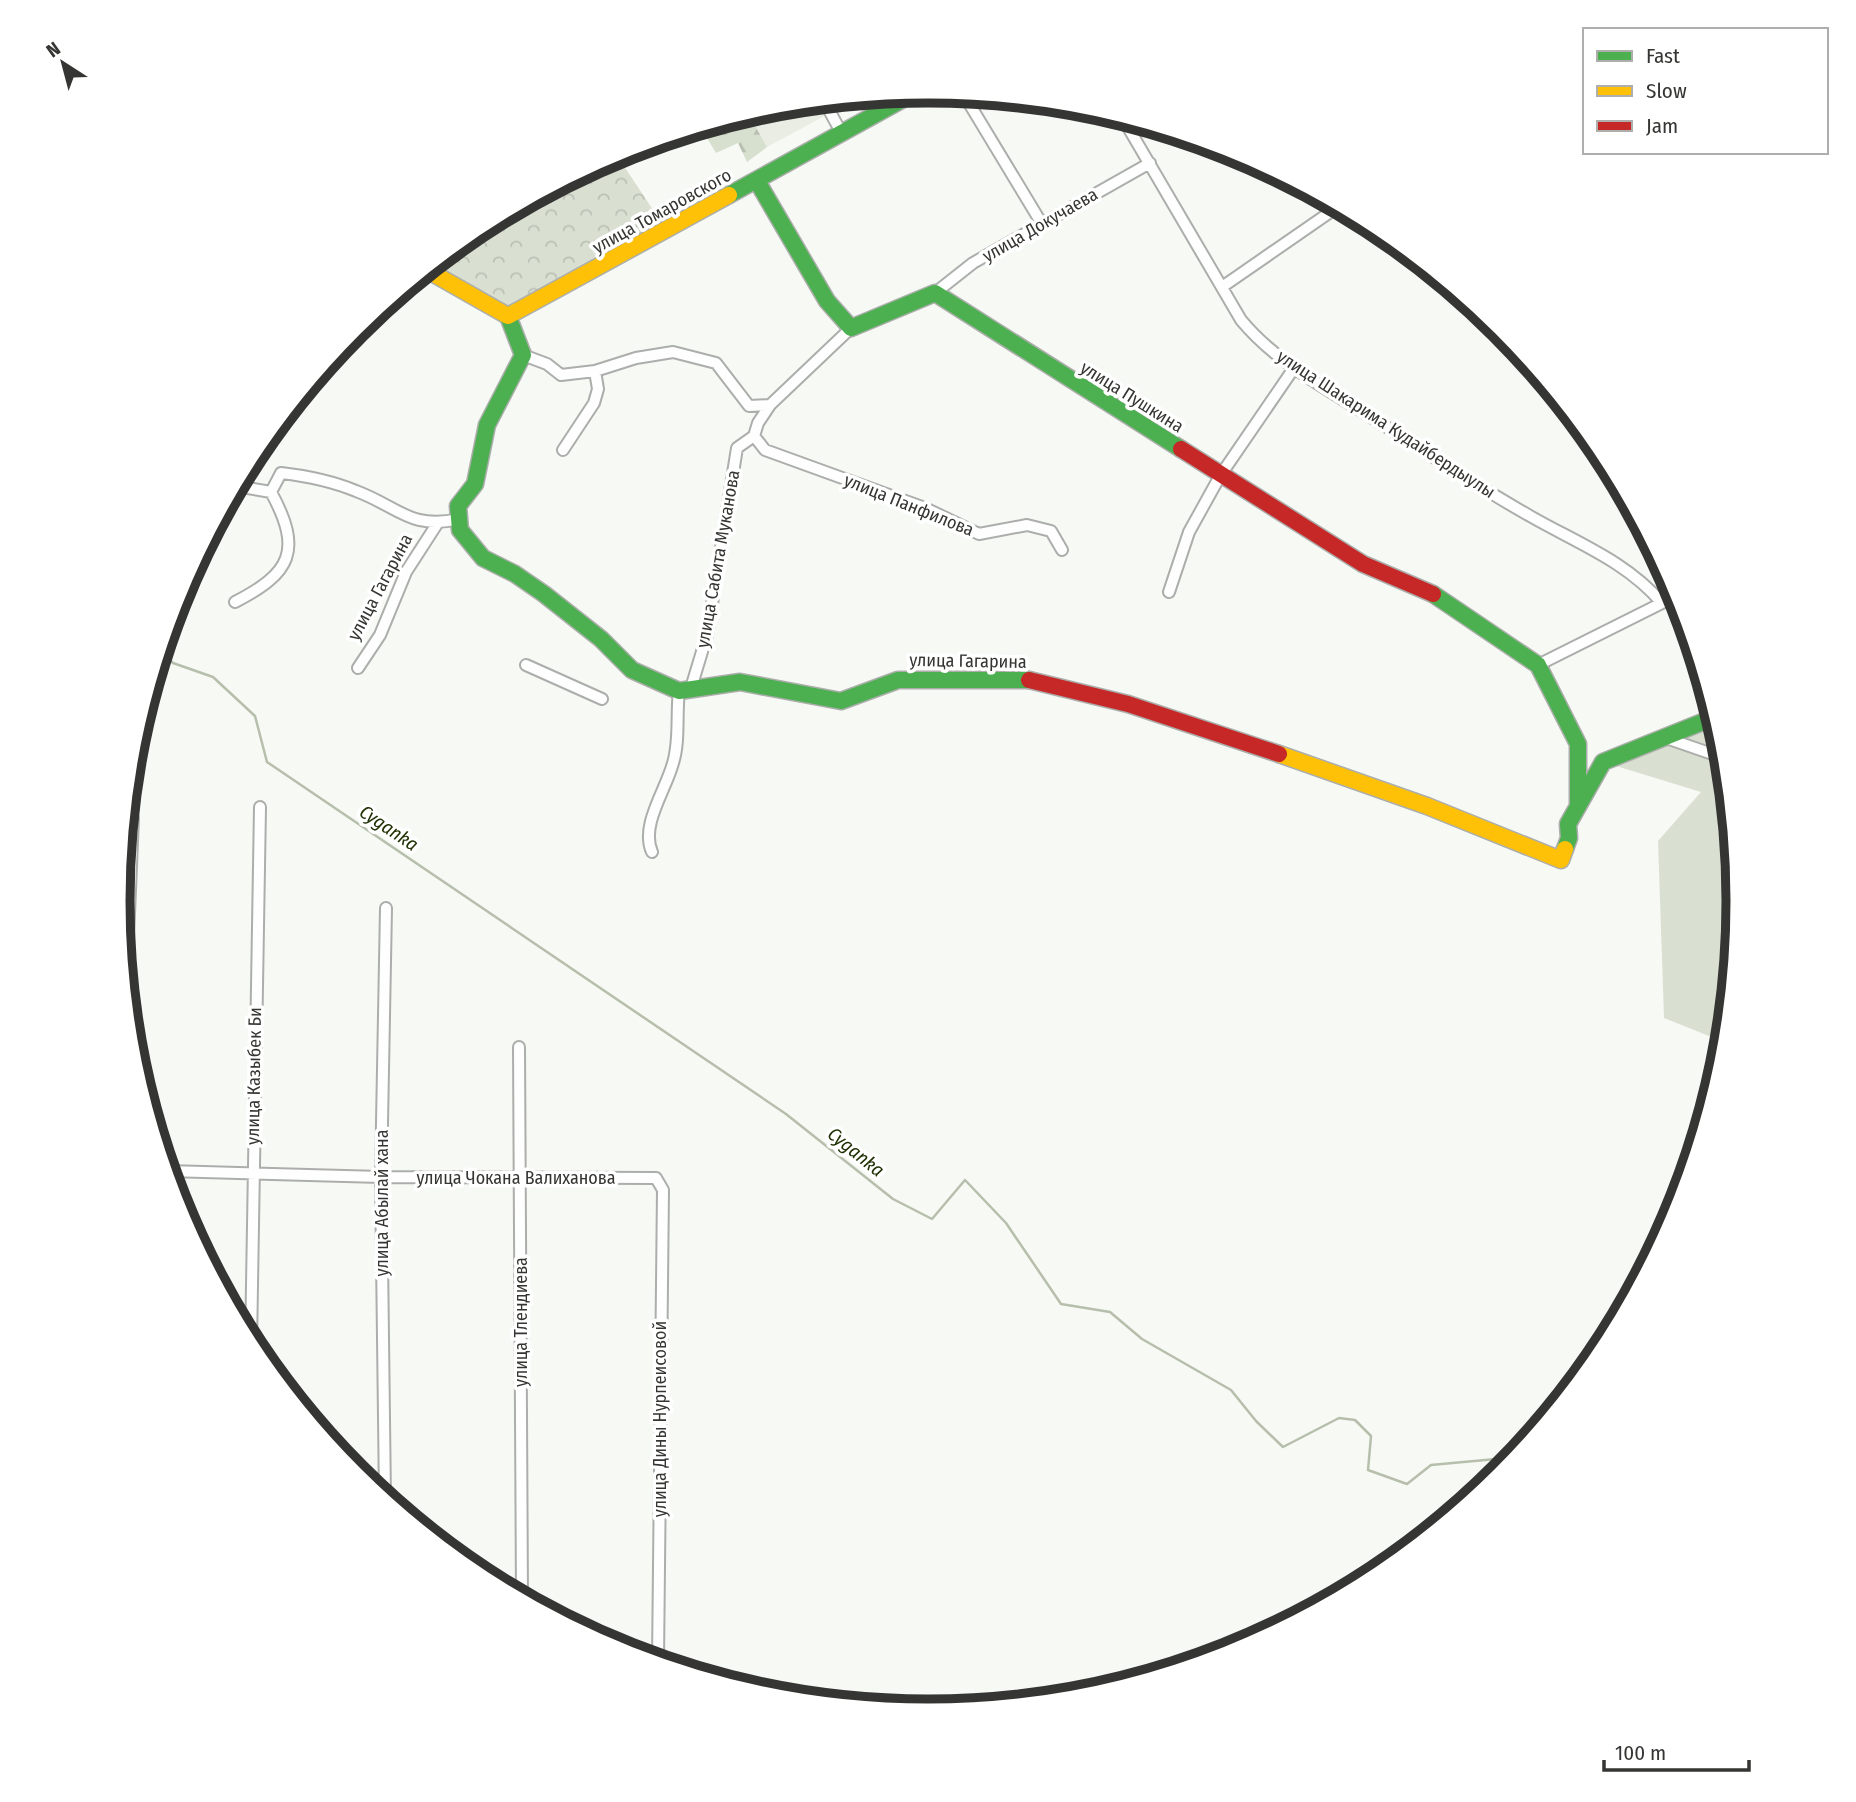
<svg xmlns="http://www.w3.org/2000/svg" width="1856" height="1802" viewBox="0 0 1856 1802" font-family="'Fira Sans Condensed',sans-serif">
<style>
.built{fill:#e9ede4}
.green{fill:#d9e0d2}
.forest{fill:url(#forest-firs)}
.park{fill:url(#park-crowns)}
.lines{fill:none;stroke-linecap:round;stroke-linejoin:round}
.stream{stroke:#b6bfac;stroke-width:2.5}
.street-casing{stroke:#acaeab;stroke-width:14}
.fast-casing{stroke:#acaeab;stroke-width:19}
.slow-casing{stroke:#acaeab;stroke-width:19}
.jam-casing{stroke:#acaeab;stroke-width:19}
.street{stroke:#fefefe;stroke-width:10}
.fast{stroke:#4caf50;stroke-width:16}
.slow{stroke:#ffc107;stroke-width:16}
.jam{stroke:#c62828;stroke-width:16}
.labels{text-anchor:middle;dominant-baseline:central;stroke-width:7;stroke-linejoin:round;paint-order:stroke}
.street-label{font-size:18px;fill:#353633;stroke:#fff}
.water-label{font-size:19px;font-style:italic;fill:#213205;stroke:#fff}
.rim{fill:none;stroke:#353633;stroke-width:9}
</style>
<defs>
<pattern id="forest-firs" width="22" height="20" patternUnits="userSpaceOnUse" patternTransform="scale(1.75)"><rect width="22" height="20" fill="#d7dfce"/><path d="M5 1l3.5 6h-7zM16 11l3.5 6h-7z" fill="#b9c0b1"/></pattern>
<pattern id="park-crowns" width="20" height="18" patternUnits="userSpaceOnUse" patternTransform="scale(1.75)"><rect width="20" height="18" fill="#d9e0d2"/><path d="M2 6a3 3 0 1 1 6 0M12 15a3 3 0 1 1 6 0" fill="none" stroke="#bbc1b5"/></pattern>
</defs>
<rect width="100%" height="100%" fill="#f7f9f5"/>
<path class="built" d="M858,98L767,147L748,113L770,106Z"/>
<path class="green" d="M1715,717L1723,743L1738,901L1724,1042L1664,1018L1658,841L1701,792L1603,762Z"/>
<path class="forest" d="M748,113L767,147L747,162L738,143L716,153L701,128Z"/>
<path class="park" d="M616,154L661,222L505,309L432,265L478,227Z"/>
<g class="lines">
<path class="stream" d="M161,652L173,663L213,677L255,716L267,762L786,1114L893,1199L932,1219L965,1180L1006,1223L1061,1304L1110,1312L1142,1339L1231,1390L1256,1421L1283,1447L1339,1418L1355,1420L1371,1436L1368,1470L1407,1484L1431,1465L1496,1459L1509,1464"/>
<defs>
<path id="street" d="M964,95L1042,224
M824,101L841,132
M1122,117L1241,320C1275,361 1323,387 1368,415C1422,450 1475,485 1530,516C1577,543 1626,561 1662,603
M1222,287L1339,206
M935,293L973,263L1150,163
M523,355L547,364L561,375L595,371L636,358L673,352L716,363L749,406L770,405L851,328
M754,436L765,450L925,508L979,534L1027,525L1051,531L1062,550
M754,436L758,423L770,405
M563,450L594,403L598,389L595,371
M236,486L271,492L281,473C307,476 332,481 356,491C399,507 410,530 459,519
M1169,592L1189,532L1220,476L1294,368
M235,602C291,573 303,551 271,492
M526,665L602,699
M1538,665L1678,595
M358,668L380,635L406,572L437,524
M691,688L707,635L737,448L754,436
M1666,738L1724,758
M652,852C640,825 666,790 673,763C680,741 676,714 679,691
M126,986L133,818
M519,1047L522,1598
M168,1171L381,1177L656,1178L663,1190L658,1661
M251,1345L260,807
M385,1498L381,1177L386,908"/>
<path id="fast" d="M757,181L827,301L851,328L935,293L1181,449
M729,195L916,92
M508,316L523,355L487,425L475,484L458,506L460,530L483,558L515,574L544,594L601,639L632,670L679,691L740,682L841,701L898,680H1029
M1433,594L1538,665L1578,744V804
M1565,849L1569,838L1568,824L1603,762L1715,717"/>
<path id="slow" d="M427,270L508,316L729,195
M1279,754L1427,806L1561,860L1565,849"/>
<path id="jam" d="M1181,449L1363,564L1433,594
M1029,680L1128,704L1279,754"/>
</defs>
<use href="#street" class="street-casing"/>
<use href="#fast" class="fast-casing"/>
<use href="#slow" class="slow-casing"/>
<use href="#jam" class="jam-casing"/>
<use href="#street" class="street"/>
<use href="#fast" class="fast"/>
<use href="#slow" class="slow"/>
<use href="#jam" class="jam"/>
</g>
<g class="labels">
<g class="street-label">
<text transform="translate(662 211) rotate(-29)">улица Томаровского</text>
<text transform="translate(1040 225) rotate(-30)">улица Докучаева</text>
<text transform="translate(1132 397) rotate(32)">улица Пушкина</text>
<text transform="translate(1386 424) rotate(33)">улица Шакарима Кудайбердыулы</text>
<text transform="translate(909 505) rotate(22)">улица Панфилова</text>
<text transform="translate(718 559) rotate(-80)">улица Сабита Муканова</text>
<text transform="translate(380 587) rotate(-62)">улица Гагарина</text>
<text transform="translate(968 661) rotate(1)">улица Гагарина</text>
<text transform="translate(254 1076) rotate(-89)">улица Казыбек Би</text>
<text x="516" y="1178">улица Чокана Валиханова</text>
<text transform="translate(382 1203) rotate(-90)">улица Абылай хана</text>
<text transform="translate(521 1322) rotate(-90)">улица Тлендиева</text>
<text transform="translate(660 1419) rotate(-90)">улица Дины Нурпеисовой</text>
</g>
<g class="water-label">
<text transform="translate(389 828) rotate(34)">Cyganka</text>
<text transform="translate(856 1152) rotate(39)">Cyganka</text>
</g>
</g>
<path d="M0 0H1856V1802H0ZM130 901a798 798 0 1 1 1596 0a798 798 0 1 1-1596 0Z" fill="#fff" fill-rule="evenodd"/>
<path class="rim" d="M130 901a798 798 0 1 1 1596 0a798 798 0 1 1-1596 0Z"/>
<rect x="1583" y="28" width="245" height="126" fill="#ffffff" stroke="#aeafad" stroke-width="2"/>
<rect x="1597" y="51" width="35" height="10" fill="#4caf50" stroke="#aeafad" stroke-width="2"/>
<text x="1646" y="63" font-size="21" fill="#353633">Fast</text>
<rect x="1597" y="86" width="35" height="10" fill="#ffc107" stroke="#aeafad" stroke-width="2"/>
<text x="1646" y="98" font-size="21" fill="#353633">Slow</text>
<rect x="1597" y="121" width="35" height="10" fill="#c62828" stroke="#aeafad" stroke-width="2"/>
<text x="1646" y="133" font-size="21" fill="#353633">Jam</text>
<g transform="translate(63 63) rotate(324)" stroke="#ffffff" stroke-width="5" paint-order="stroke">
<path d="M0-5L12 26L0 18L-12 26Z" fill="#353633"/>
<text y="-10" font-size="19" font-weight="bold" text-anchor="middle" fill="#353633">N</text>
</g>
<path d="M1604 1760v10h145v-10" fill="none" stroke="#353633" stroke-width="3.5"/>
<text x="1615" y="1760" font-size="21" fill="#353633" stroke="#ffffff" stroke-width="5" paint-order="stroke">100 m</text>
</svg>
